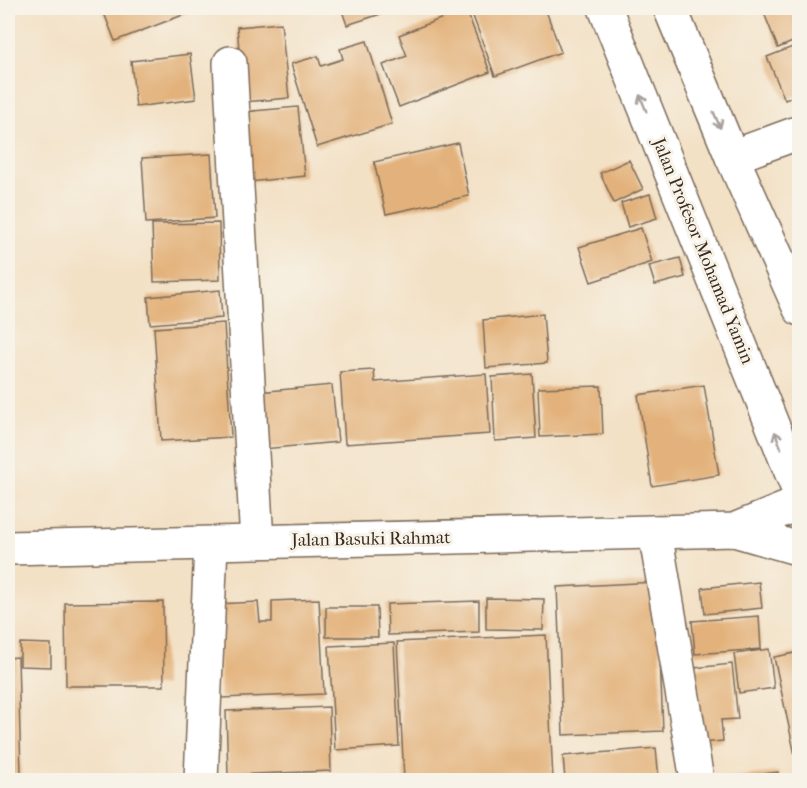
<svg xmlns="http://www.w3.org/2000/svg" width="807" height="788" viewBox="0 0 807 788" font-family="'IM FELL French Canon',serif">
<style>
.building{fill:#e3b27b}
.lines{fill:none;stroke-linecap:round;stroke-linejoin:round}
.street-casing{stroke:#7b6a59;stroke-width:36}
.primary-casing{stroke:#7b6a59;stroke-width:36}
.highway-casing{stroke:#7b6a59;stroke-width:36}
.street{stroke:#fff;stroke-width:33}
.primary{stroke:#fff;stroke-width:33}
.highway{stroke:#fff;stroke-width:33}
.oneway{stroke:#a79f9a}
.labels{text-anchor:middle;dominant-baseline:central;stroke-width:6;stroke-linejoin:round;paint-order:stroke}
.street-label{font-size:18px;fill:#3b2a1e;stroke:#f7f3e8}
</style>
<rect width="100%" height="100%" fill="#f7f3e8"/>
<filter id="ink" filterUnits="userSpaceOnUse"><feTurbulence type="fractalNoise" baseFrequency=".0167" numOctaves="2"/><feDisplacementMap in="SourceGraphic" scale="12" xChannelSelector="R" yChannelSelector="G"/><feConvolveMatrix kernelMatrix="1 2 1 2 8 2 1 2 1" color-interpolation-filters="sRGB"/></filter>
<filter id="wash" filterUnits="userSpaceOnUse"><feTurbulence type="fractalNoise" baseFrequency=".008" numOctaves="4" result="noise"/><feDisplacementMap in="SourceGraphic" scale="24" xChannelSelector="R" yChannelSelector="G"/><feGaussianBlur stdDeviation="1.35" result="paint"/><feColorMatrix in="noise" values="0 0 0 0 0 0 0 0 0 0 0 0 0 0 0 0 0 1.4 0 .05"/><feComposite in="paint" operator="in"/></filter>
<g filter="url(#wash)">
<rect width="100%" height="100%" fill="#f3e1c6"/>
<g id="blocks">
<path class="building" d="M102,8H201L115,41Z
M341,8H399L347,25Z
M470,8H545L561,52L495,76Z
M762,8H800V39L778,48Z
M466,9L490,72L399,107L383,65L407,56L399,35Z
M281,23L289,98L244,102L237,27Z
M367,41L392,124L317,147L291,64L318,56L321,66L343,59L340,49Z
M800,44V94L785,100L767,57Z
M190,54L196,99L136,107L131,61Z
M298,107L305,176L249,182L242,112Z
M458,143L469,196L386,214L374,162Z
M211,154L215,218L146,223L142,158Z
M629,160L643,189L614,203L600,173Z
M650,194L657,218L628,227L621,203Z
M219,223L220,280L154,282L152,224Z
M641,228L652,262L591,282L579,247Z
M680,258L685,277L655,285L649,266Z
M220,290L222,318L150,324L148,297Z
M543,314L547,363L486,368L483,320Z
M224,323L231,437L161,441L154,328Z
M374,370L375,382L486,374L490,434L345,444L340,372Z
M532,374L536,438L495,441L492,377Z
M332,385L338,442L263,449L258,392Z
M704,385L719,475L652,486L638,395Z
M601,386L603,434L540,437L538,388Z
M657,582L663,731L563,735L557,587Z
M759,582L762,608L705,614L702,588Z
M486,598L544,599L543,630L486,629Z
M319,599L324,694L221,698L216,604L258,602L260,622H272V601Z
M479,601V632L388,635L387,604Z
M163,602L164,686H66L65,603Z
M326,607H377L378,637H326Z
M759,616L761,649L695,654L692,621Z
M546,635L553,780H404L397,642Z
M20,643L51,644V667L20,666Z
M394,643L399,746L335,750L329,646Z
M769,649L774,688L739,693L734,654Z
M800,652V760H796L774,657Z
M18,657L21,774H8V658Z
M732,664L738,719L721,720L723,741L702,743L694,668Z
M329,707L331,771L228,775L226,711Z
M656,748L659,780H565L563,756Z
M778,772L779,780H721V779Z"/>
</g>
</g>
<g filter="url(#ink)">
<use href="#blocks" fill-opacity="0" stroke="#7b6a59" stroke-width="1.5"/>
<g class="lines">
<defs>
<path id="street" d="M230,63L257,542
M732,157L800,132
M655,532L697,780
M201,780L211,544"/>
<path id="primary" d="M605,8L800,494
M670,8L732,157L800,309"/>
<path id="highway" d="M734,530L800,503
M8,548L734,530L800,549"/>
</defs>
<use href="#street" class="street-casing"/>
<use href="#primary" class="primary-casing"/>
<use href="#highway" class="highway-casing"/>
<use href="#street" class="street"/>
<use href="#primary" class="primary"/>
<use href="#highway" class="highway"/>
</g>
<defs><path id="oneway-shaft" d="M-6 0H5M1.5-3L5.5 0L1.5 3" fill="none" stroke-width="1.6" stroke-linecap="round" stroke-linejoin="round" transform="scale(1.5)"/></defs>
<g class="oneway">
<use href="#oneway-shaft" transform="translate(643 103) rotate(-112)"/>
<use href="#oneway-shaft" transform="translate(717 120) rotate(67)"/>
<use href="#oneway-shaft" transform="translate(778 440) rotate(-111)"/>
</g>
</g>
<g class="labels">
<g class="street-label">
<text transform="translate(703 251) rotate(68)">Jalan Profesor Mohamad Yamin</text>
<text transform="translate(371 539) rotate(-1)">Jalan Basuki Rahmat</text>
</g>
</g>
<rect width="807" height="788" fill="none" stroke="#f7f3e8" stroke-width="30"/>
</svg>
